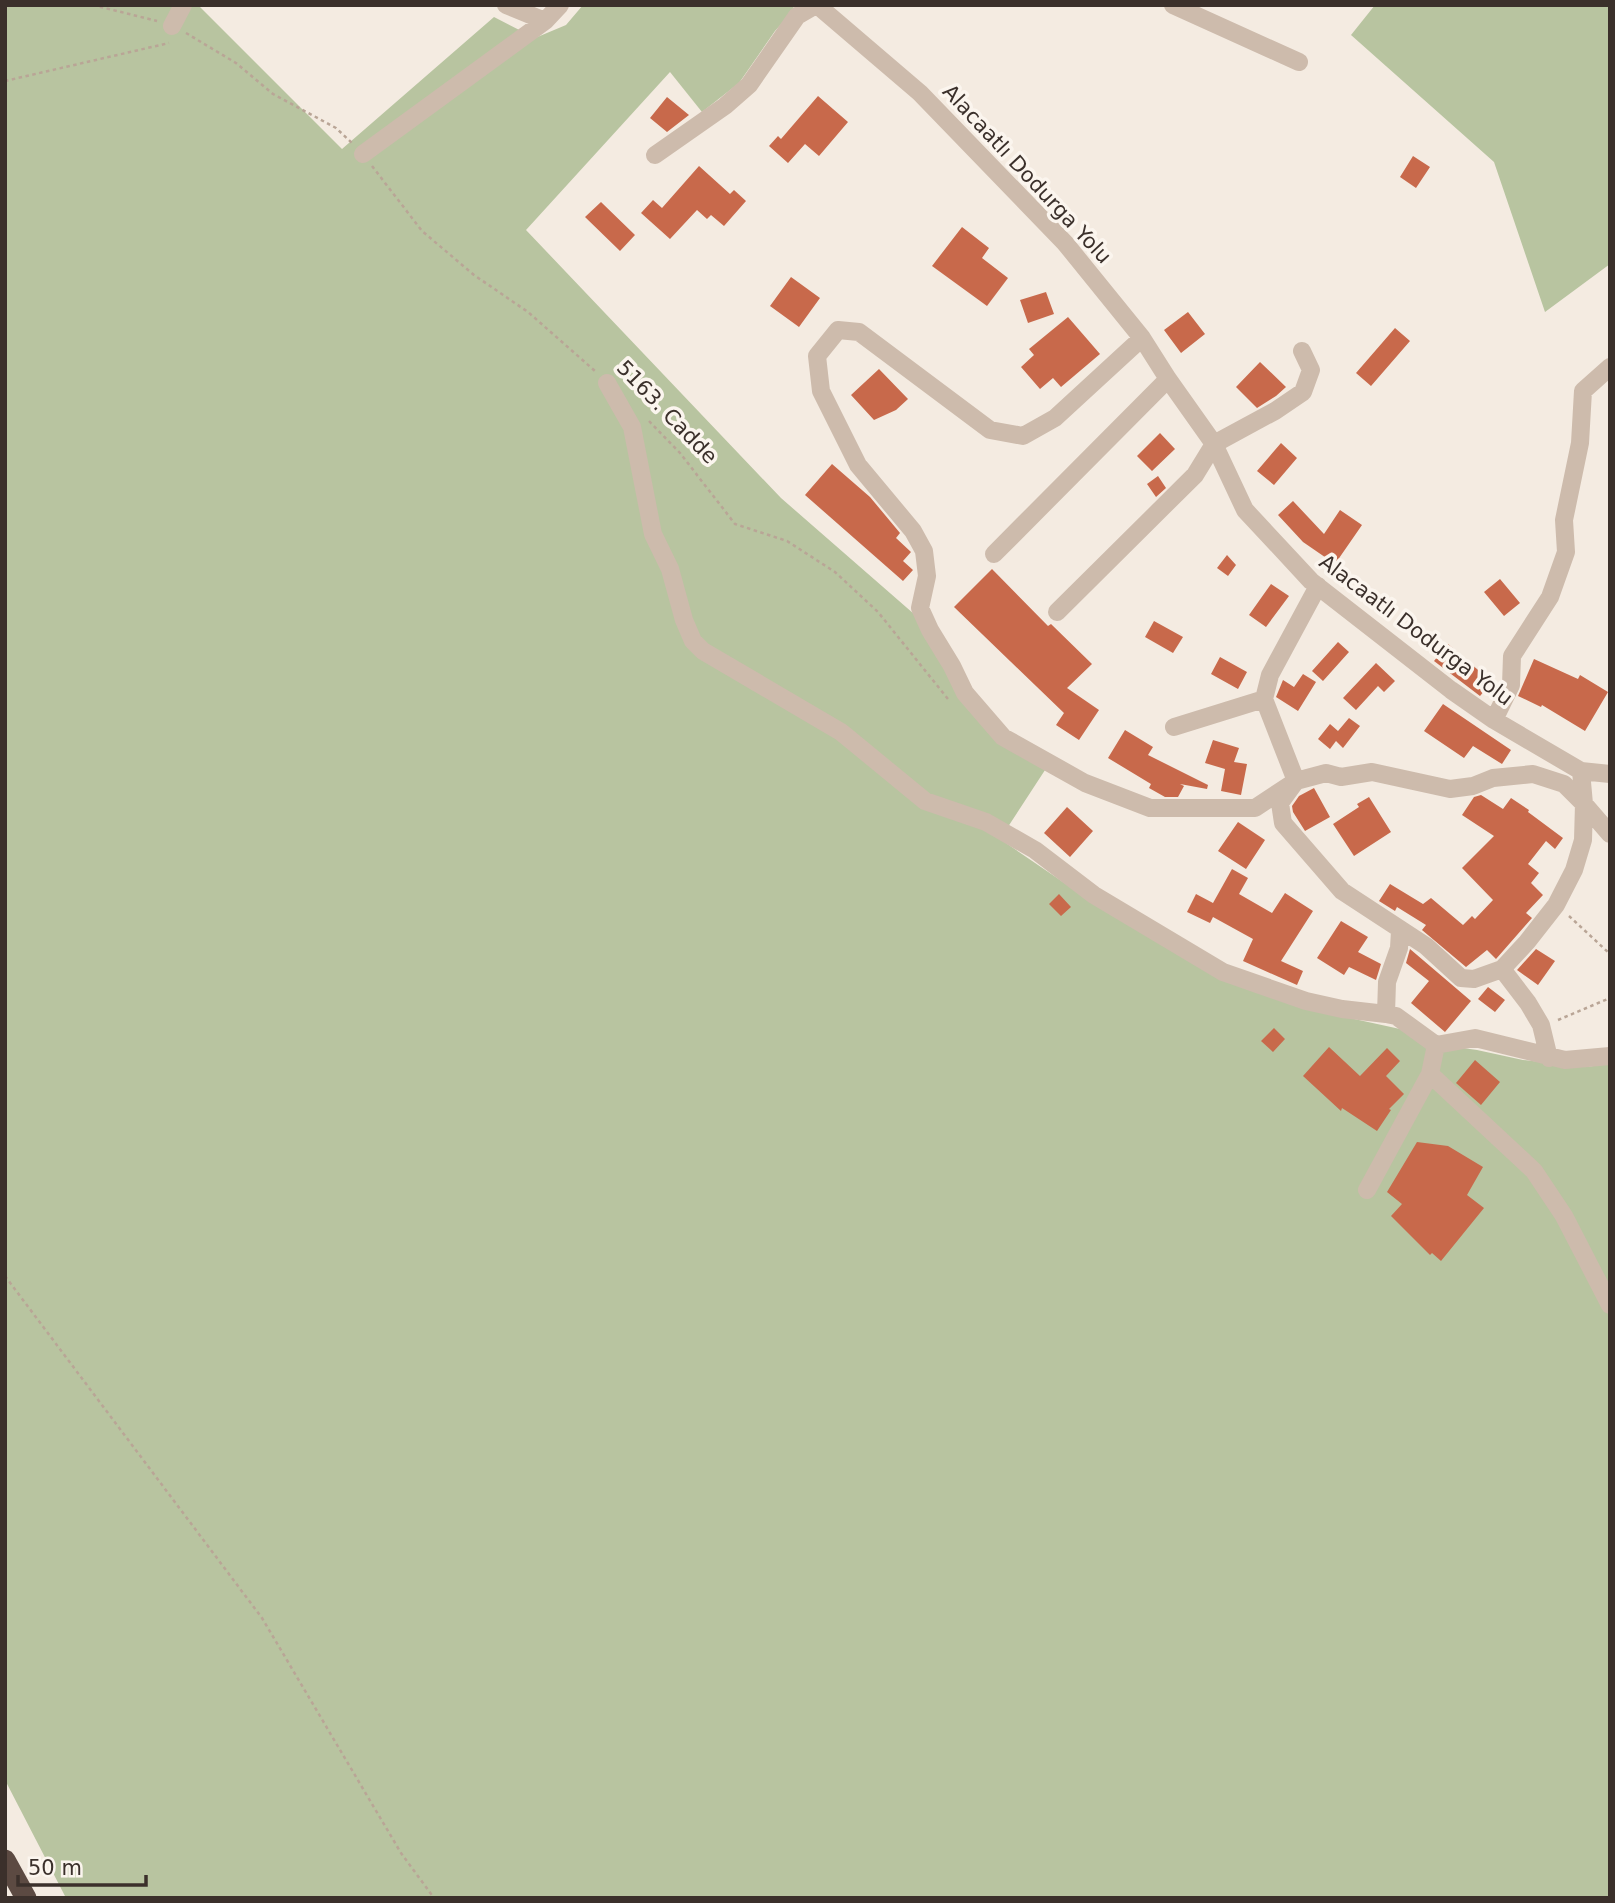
<svg xmlns="http://www.w3.org/2000/svg" width="1615" height="1903" viewBox="0 0 1615 1903" font-family="'DejaVu Sans',sans-serif">
<style>
.green{fill:#b8c4a0}
.building{fill:#c8694b}
.lines{fill:none;stroke-linecap:round;stroke-linejoin:round}
.path{stroke:#b9a596;stroke-width:2.5;stroke-dasharray:3.5 3.5;stroke-linecap:butt}
.minor{stroke:#cdbbac;stroke-width:18}
.highway{stroke:#5c4a42;stroke-width:21}
.labels{text-anchor:middle;dominant-baseline:central;stroke-width:7;stroke-linejoin:round;paint-order:stroke}
.street-label{font-size:21px;fill:#3b302b;stroke:#fbf5ee}
</style>
<rect width="100%" height="100%" fill="#f4ebe1"/>
<path class="green" d="M5,5H198L342,149L494,17L535,38L566,25L583,5H793L794,10L775,31L739,83L702,112L670,72L526,230L781,498L914,614L968,708L1047,767L1000,839L1082,895L1304,1008L1400,1029L1420,1042L1477,1050L1523,1060L1585,1067L1610,1064V1898H66L5,1780Z
M1375,5H1610V264L1545,312L1494,162L1351,35Z"/>
<path class="building" d="M818,96L848,122L819,156L805,144L788,163L769,146L778,136L781,139Z
M667,97L689,115L667,132L650,118Z
M1413,156L1430,167L1416,188L1400,177Z
M699,166L730,194L734,190L746,201L724,226L711,215L707,219L697,210L670,239L641,213L653,200L662,208Z
M601,202L635,235L620,251L585,217Z
M962,227L989,248L982,258L1008,278L987,306L932,266Z
M791,277L820,298L799,327L770,306Z
M1046,292L1054,314L1028,323L1020,300Z
M1188,312L1205,334L1181,353L1164,330Z
M1068,317L1100,354L1061,387L1053,378L1040,389L1021,367L1034,355L1029,349Z
M1395,328L1410,341L1371,386L1356,373Z
M1260,362L1286,387L1276,396L1257,408L1236,387Z
M879,369L908,399L896,410L874,420L851,395Z
M1160,433L1175,449L1152,471L1137,456Z
M1281,443L1297,458L1274,485L1257,471Z
M832,464L870,497L900,533L896,538L911,552L903,561L913,570L903,581L805,495Z
M1158,476L1166,488L1156,497L1147,484Z
M1293,501L1324,534L1340,510L1362,525L1335,564L1303,542L1278,515Z
M1227,555L1236,565L1228,576L1217,568Z
M992,569L1048,626L1051,624L1092,664L1067,688L1099,710L1079,740L1056,725L1064,713L954,607Z
M1500,579L1520,603L1504,616L1484,592Z
M1271,584L1289,596L1266,627L1249,615Z
M1154,621L1183,637L1173,653L1145,637Z
M1338,642L1349,652L1323,681L1312,671Z
M1448,644L1492,682L1480,696L1434,661Z
M1220,657L1247,672L1238,689L1211,674Z
M1534,659L1578,679L1580,675L1608,692L1585,731L1542,705L1541,707L1518,696Z
M1376,663L1395,681L1384,692L1378,686L1356,710L1343,698Z
M1303,674L1316,682L1298,711L1276,697L1283,680L1294,687Z
M1443,704L1511,750L1502,764L1473,746L1464,758L1424,731Z
M1349,718L1360,726L1343,748L1336,741L1330,749L1318,739L1330,724L1338,731Z
M1125,730L1153,747L1148,755L1208,785L1207,789L1180,784L1184,786L1178,797H1165L1149,788L1151,784L1108,758Z
M1213,740L1239,748L1234,762L1247,764L1241,795L1221,791L1225,769L1205,763Z
M1314,788L1330,817L1305,831L1293,812L1292,806L1299,796Z
M1481,795L1503,809L1511,798L1529,810L1528,812L1563,838L1555,849L1546,841L1528,864L1539,873L1531,883L1543,895L1526,913L1532,918L1496,959L1487,950L1466,967L1422,930L1426,925L1397,907L1395,911L1379,901L1390,884L1423,904L1431,898L1463,925L1472,916L1475,919L1493,900L1462,868L1494,836L1462,815L1474,797Z
M1369,797L1391,832L1354,856L1333,824L1359,807L1357,804Z
M1067,807L1093,831L1070,857L1044,833Z
M1238,822L1265,840L1246,869L1218,851Z
M1232,869L1248,878L1239,894L1272,913L1285,893L1313,911L1281,961L1303,971L1297,985L1243,961L1253,939L1213,917L1210,923L1187,912L1196,894L1213,903Z
M1059,894L1071,907L1061,916L1049,904Z
M1341,921L1368,937L1358,952L1381,964L1376,980L1349,967L1344,975L1317,958Z
M1410,949L1471,1001L1445,1032L1411,1003L1429,981L1406,963Z
M1536,949L1555,961L1538,985L1517,970Z
M1488,987L1505,1000L1495,1012L1478,999Z
M1274,1028L1285,1039L1273,1052L1261,1041Z
M1329,1047L1360,1076L1387,1048L1400,1061L1386,1076L1404,1094L1389,1109L1391,1110L1377,1131L1342,1108L1341,1111L1303,1076Z
M1475,1060L1500,1082L1481,1105L1456,1083Z
M1417,1142L1448,1146L1483,1167L1467,1195L1484,1208L1441,1261L1432,1253L1430,1255L1391,1216L1402,1204L1387,1192Z"/>
<g class="lines">
<path class="path" d="M93,5L157,21
M186,33L236,63L273,94L336,128L352,143
M5,81L169,43
M372,166L422,231L474,275L528,312L595,371
M649,421L680,453L735,524L787,541L835,572L878,612L948,699
M1569,916L1610,954
M1558,1020L1610,998
M5,1276L262,1618L401,1853L434,1898"/>
<path class="minor" d="M506,5L545,21L560,5
M817,5L920,93L1065,243L1142,338L1168,379L1214,444L1245,510L1311,581L1451,690L1494,720L1581,771L1610,774
M1173,5L1299,62
M172,26L183,5
M363,154L545,21
M655,155L725,106L749,85L797,16L816,5
M1142,338L1055,418L1023,436L990,430L859,332L838,330L817,356L821,391L858,465L913,531L924,551L927,576L920,608L930,630L952,666L965,693L1003,737L1085,783L1150,808H1255L1296,781L1326,773L1341,777L1372,772L1450,789L1473,786L1493,778L1533,774L1564,784L1584,804L1583,840L1574,870L1556,905L1527,942L1502,969L1474,979L1461,978L1426,946L1342,891L1283,823L1280,803L1296,781L1264,699L1270,675L1318,586
M607,383L632,427L653,534L670,569L684,620L693,641L703,651L841,732L925,801L986,822L1035,850L1094,895L1223,972L1306,1001L1342,1009L1386,1014
M994,554L1168,379
M1057,612L1195,475L1214,444L1275,411L1303,392L1311,370L1302,351
M1494,720L1511,685L1512,656L1550,597L1566,552L1564,520L1580,443L1583,391L1610,367
M1174,727L1264,699
M1581,771L1584,804L1610,834
M1400,931L1399,948L1387,982L1386,1014L1396,1016L1436,1045L1475,1038L1565,1060L1610,1056
M1502,969L1528,1003L1541,1025L1549,1058
M1430,1074L1534,1171L1564,1216L1610,1305
M1367,1190L1430,1074L1436,1045"/>
<path class="highway" d="M5,1860L26,1898"/>
</g>
<g class="labels">
<g class="street-label">
<text transform="translate(1027 174) rotate(47)">Alacaatlı Dodurga Yolu</text>
<text transform="translate(667 412) rotate(46)">5163. Cadde</text>
<text transform="translate(1416 630) rotate(37)">Alacaatlı Dodurga Yolu</text>
</g>
</g>
<rect width="1615" height="1903" fill="none" stroke="#3b302b" stroke-width="14"/>
<path d="M18 1875v10h128v-10" fill="none" stroke="#3b302b" stroke-width="3.5"/>
<text x="28" y="1875" font-size="21" fill="#3b302b" stroke="#fbf5ee" stroke-width="5" paint-order="stroke">50 m</text>
</svg>
